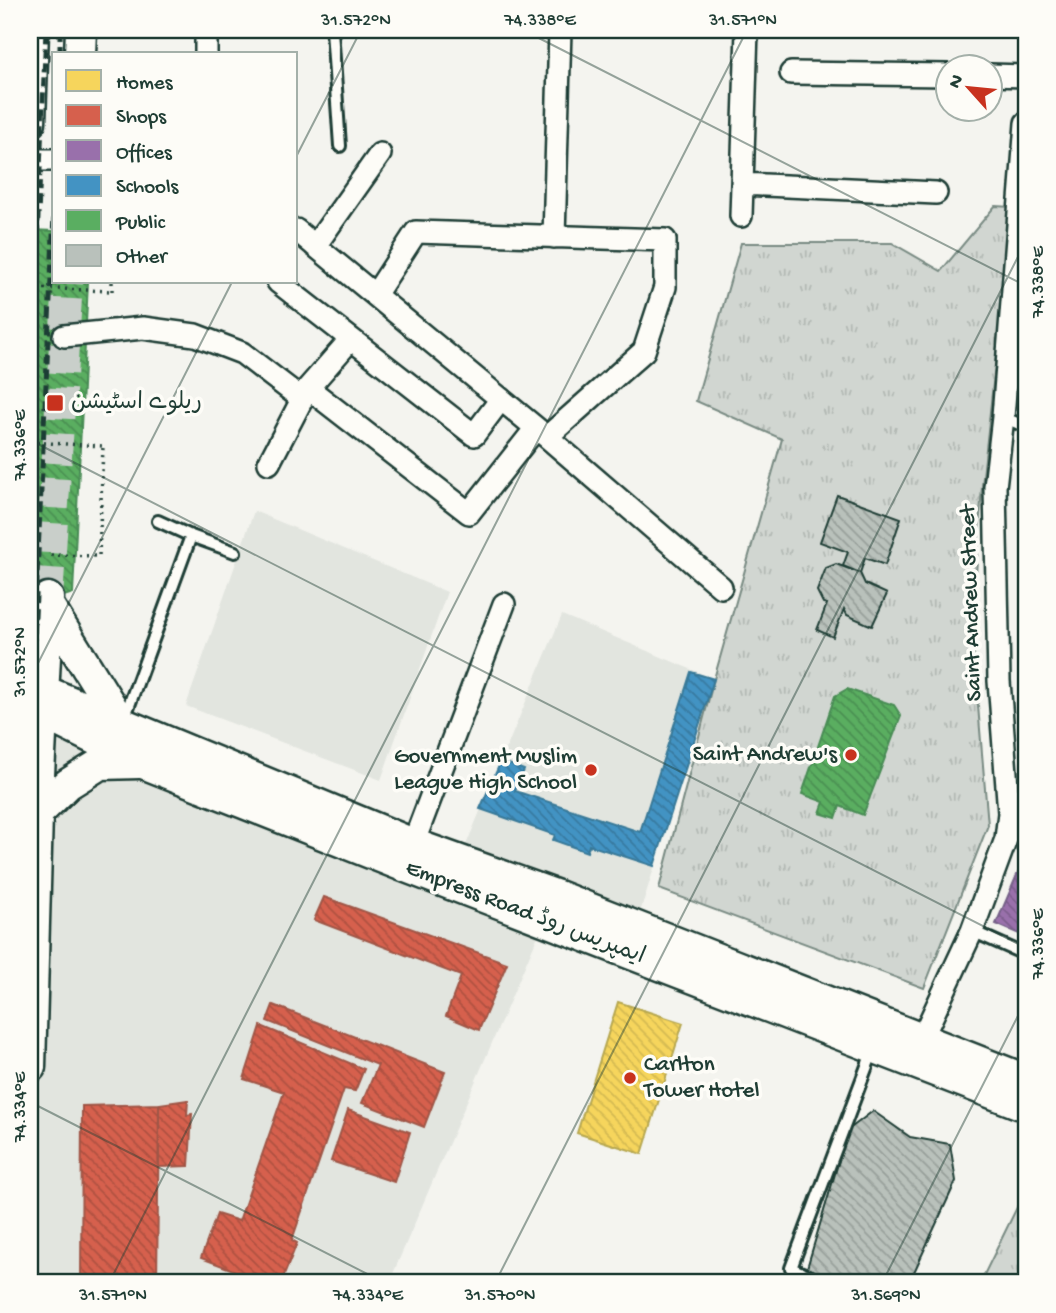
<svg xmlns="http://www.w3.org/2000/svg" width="1056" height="1313" viewBox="0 0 1056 1313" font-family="'Gochi Hand','Playpen Sans Arabic',sans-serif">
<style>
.built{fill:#e2e5df}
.grass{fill:url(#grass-tufts);stroke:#788a82;stroke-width:2}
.homes{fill:url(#homes-back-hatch);stroke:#b6a750;stroke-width:2}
.shops{fill:url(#shops-back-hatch);stroke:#9f5646;stroke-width:2}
.offices{fill:url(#offices-back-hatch);stroke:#746187;stroke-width:2}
.schools{fill:url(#schools-back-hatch);stroke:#387998;stroke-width:2}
.public{fill:url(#public-back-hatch);stroke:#488c54;stroke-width:2}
.building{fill:url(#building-back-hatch);stroke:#1f3d34;stroke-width:2}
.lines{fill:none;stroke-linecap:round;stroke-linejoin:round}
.secondary-tunnel{stroke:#c9cfca;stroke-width:30;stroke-dasharray:30 15;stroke-linecap:butt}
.lane-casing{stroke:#1f3d34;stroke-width:16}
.street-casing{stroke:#1f3d34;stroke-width:26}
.secondary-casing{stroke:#1f3d34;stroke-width:35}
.path{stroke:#1f3d34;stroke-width:3.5;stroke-dasharray:2 5;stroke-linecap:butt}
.lane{stroke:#fdfcf7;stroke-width:10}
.street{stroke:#fdfcf7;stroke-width:21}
.secondary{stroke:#fdfcf7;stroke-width:30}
.rail{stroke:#1f3d34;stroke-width:5;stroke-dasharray:10 5;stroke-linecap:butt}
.path-bridge{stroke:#1f3d34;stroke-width:3.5;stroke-dasharray:2 5;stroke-linecap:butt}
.ticks{fill:none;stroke:#1f3d34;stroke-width:2;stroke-opacity:0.45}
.poi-dot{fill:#c8321e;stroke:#fdfcf7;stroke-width:2.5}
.labels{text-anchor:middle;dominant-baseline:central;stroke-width:7;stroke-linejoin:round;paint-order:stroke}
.poi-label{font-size:23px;fill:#1f3d34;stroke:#fdfcf7;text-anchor:start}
.street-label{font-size:23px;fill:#1f3d34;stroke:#fdfcf7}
.neatline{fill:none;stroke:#1f3d34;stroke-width:2.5}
.ticks-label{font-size:18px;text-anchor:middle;fill:#1f3d34}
</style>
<defs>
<pattern id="grass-tufts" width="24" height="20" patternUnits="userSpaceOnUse" patternTransform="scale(1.75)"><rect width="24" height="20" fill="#d1d6d1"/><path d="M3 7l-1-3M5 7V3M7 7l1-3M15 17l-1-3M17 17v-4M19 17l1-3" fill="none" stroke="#b3b9b4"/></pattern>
<pattern id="homes-back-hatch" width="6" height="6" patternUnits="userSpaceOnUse" patternTransform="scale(1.75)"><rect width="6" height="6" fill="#f6d55c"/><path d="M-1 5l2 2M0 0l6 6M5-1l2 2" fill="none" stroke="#d2b851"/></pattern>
<pattern id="shops-back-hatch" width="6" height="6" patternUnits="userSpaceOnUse" patternTransform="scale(1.75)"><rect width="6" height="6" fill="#d6604d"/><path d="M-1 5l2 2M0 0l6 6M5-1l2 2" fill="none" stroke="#ad5041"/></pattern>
<pattern id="offices-back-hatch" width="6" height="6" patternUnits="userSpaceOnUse" patternTransform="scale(1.75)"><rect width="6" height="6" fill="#9970ab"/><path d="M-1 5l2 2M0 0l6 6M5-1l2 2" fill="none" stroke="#7c5d8c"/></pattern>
<pattern id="schools-back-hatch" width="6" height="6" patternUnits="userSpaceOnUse" patternTransform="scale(1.75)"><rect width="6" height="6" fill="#4393c3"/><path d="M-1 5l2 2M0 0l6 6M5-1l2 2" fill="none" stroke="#37799f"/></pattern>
<pattern id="public-back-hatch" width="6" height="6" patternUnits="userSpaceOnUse" patternTransform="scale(1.75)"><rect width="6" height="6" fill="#5aae61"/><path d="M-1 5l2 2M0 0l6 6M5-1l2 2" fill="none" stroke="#4a8f51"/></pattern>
<pattern id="building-back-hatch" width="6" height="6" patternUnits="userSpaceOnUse" patternTransform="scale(1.75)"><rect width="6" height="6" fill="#b9c1bb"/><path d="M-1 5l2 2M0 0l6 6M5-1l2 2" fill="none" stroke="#969e99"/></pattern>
</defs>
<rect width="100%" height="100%" fill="#f4f4ef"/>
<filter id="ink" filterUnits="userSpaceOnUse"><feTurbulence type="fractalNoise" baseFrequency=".0143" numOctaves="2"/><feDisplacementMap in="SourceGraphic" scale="14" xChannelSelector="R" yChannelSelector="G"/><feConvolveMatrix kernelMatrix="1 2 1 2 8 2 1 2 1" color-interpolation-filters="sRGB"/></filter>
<g filter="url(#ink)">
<path class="built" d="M254,511L447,592L381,780L186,706Z
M562,615L714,679L635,928L554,898L389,1283H195L156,1276V1283H30V942L42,714L461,857Z"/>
<path class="grass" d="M995,206L1012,207L982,486L972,634L988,825L924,988L659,889L714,679L782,439L696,401L741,243H892L941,271Z
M1026,1189V1283H980Z"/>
<path class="homes" d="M618,1002L683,1023L642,1154L577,1133Z"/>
<path class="shops" d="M324,897L507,963L479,1030L446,1016L461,976L314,920Z
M273,1005L445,1072L424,1127L362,1103L378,1065L267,1021Z
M261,1026L364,1069L355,1091L344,1089L292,1240L297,1243L281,1283H268L201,1258L217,1214L239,1221L284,1092L244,1079Z
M188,1100L187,1115L192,1114L189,1166L159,1167V1104Z
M159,1104L157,1283H81L82,1106Z
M348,1110L410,1132L394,1182L331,1161Z"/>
<path class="offices" d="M1026,854V937L996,924Z"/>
<path class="schools" d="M691,672L714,679L654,866L589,845L587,852L553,840L555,835L480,809L501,761L524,770L515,791L640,832Z"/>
<path class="public" d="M30,230L54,231V282H88L73,593L61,597L30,599Z
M847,689L894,705L901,716L863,815L840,806L836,818L820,813L824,802L802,794L835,696Z"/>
<path class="building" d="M837,495L901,518L885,565L865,558L860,573L843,566L848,552L820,542Z
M836,564L860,573L865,584L887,594L872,626L847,615L844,609L833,637L817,630L827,604L823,603L817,591L826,568Z
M873,1111L910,1137L950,1144L956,1181L909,1283H840L807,1268L848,1130Z"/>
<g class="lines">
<path class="secondary-tunnel" d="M48,598L68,282"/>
<defs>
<path id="lane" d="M332,30L340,146
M1003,417L1026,427
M158,521L191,536
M124,719L191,536L235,552
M972,931L1026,955
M825,1283L791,1268L873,1050"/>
<path id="street" d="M206,54V30
M791,73L948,75
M990,75L1026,76
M30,160H54
M742,184L936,193
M741,216L747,30
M296,230L547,437L721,587
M554,237L560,30
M315,246L380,154
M278,282L474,435L501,399
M375,295L416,232L665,240V287L644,351L547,437
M64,336L143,328L195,335L242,353L302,399
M308,388L469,513L536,428
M269,463L308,388L351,339
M413,844L504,604
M917,1049L972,931L1006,839L1009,813L999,681L995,487L1003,417L1026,123"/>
<path id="secondary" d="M80,54L81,30
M30,122L33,30
M48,605L120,721
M30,685L413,844L555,895L1026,1080
M30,707L143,763L401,865L1026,1106
M37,814L68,784L100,764L139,763
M30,1067L37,814L48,598"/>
</defs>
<use href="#lane" class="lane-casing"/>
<use href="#street" class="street-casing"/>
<use href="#secondary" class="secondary-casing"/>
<path class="path" d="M112,291V282
M51,555L99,556L103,446"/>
<use href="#lane" class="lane"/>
<use href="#street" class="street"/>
<use href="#secondary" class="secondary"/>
<path class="rail" d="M60,54V30
M30,402L46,30
M30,723L54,215"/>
<path class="path-bridge" d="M30,288L112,291
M30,442L103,446"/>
</g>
</g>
<path class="ticks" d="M523,30L1026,286M296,157L361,30M30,440L1026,948M30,679L232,282M30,1102L385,1283M109,1283L747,30M495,1283L1026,241M882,1283L1026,1000"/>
<g class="poi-dot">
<rect x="46" y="394" width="18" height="18" rx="3.5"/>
<circle cx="851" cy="755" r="7"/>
<circle cx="591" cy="770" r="7"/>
<circle cx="630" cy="1078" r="7"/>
</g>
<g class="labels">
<g class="poi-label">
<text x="71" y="403">ریلوے اسٹیشن</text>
<text x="837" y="755" text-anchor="end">Saint Andrew's</text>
<text x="577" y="757" text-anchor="end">Government Muslim<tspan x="577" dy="26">League High School</tspan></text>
<text x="644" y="1065">Carlton<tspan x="644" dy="26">Tower Hotel</tspan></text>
</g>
<g class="street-label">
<text transform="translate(972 603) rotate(-92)">Saint Andrew Street</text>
<text transform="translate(525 913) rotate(21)">Empress Road ایمپریس روڈ</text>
</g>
</g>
<rect width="1056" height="1313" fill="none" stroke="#fdfcf7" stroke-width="77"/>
<rect x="52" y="52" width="245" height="231" fill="#fdfcf7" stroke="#a4b0a9" stroke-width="2"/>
<rect x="66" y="70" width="35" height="21" fill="#f6d55c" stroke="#a4b0a9" stroke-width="2"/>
<text x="116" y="88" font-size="21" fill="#1f3d34">Homes</text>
<rect x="66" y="105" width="35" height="21" fill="#d6604d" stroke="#a4b0a9" stroke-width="2"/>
<text x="116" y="122" font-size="21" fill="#1f3d34">Shops</text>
<rect x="66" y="140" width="35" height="21" fill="#9970ab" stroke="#a4b0a9" stroke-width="2"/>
<text x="116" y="158" font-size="21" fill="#1f3d34">Offices</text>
<rect x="66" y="175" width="35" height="21" fill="#4393c3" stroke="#a4b0a9" stroke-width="2"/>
<text x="116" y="192" font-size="21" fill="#1f3d34">Schools</text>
<rect x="66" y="210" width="35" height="21" fill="#5aae61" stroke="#a4b0a9" stroke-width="2"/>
<text x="116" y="228" font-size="21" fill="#1f3d34">Public</text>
<rect x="66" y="245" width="35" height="21" fill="#b9c1bb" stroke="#a4b0a9" stroke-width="2"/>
<text x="116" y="262" font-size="21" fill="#1f3d34">Other</text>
<g transform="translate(969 88) rotate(297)"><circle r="33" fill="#fdfcf7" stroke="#a4b0a9" stroke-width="2"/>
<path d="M0-5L12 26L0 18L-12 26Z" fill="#c8321e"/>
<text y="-10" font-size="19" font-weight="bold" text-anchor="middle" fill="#1f3d34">N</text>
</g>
<rect x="38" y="38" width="980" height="1236" class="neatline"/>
<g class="ticks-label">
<text x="356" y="25">31.572°N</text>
<text x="540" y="25">74.338°E</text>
<text x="743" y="25">31.571°N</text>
<text transform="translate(1037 282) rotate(-90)" y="6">74.338°E</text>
<text transform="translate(19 445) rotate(-90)" y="6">74.336°E</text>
<text transform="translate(19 662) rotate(-90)" y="6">31.572°N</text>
<text transform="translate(1037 944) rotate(-90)" y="6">74.336°E</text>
<text transform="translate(19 1107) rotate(-90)" y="6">74.334°E</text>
<text x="113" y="1300">31.571°N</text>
<text x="368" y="1300">74.334°E</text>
<text x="500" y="1300">31.570°N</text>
<text x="886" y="1300">31.569°N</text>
</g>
</svg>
